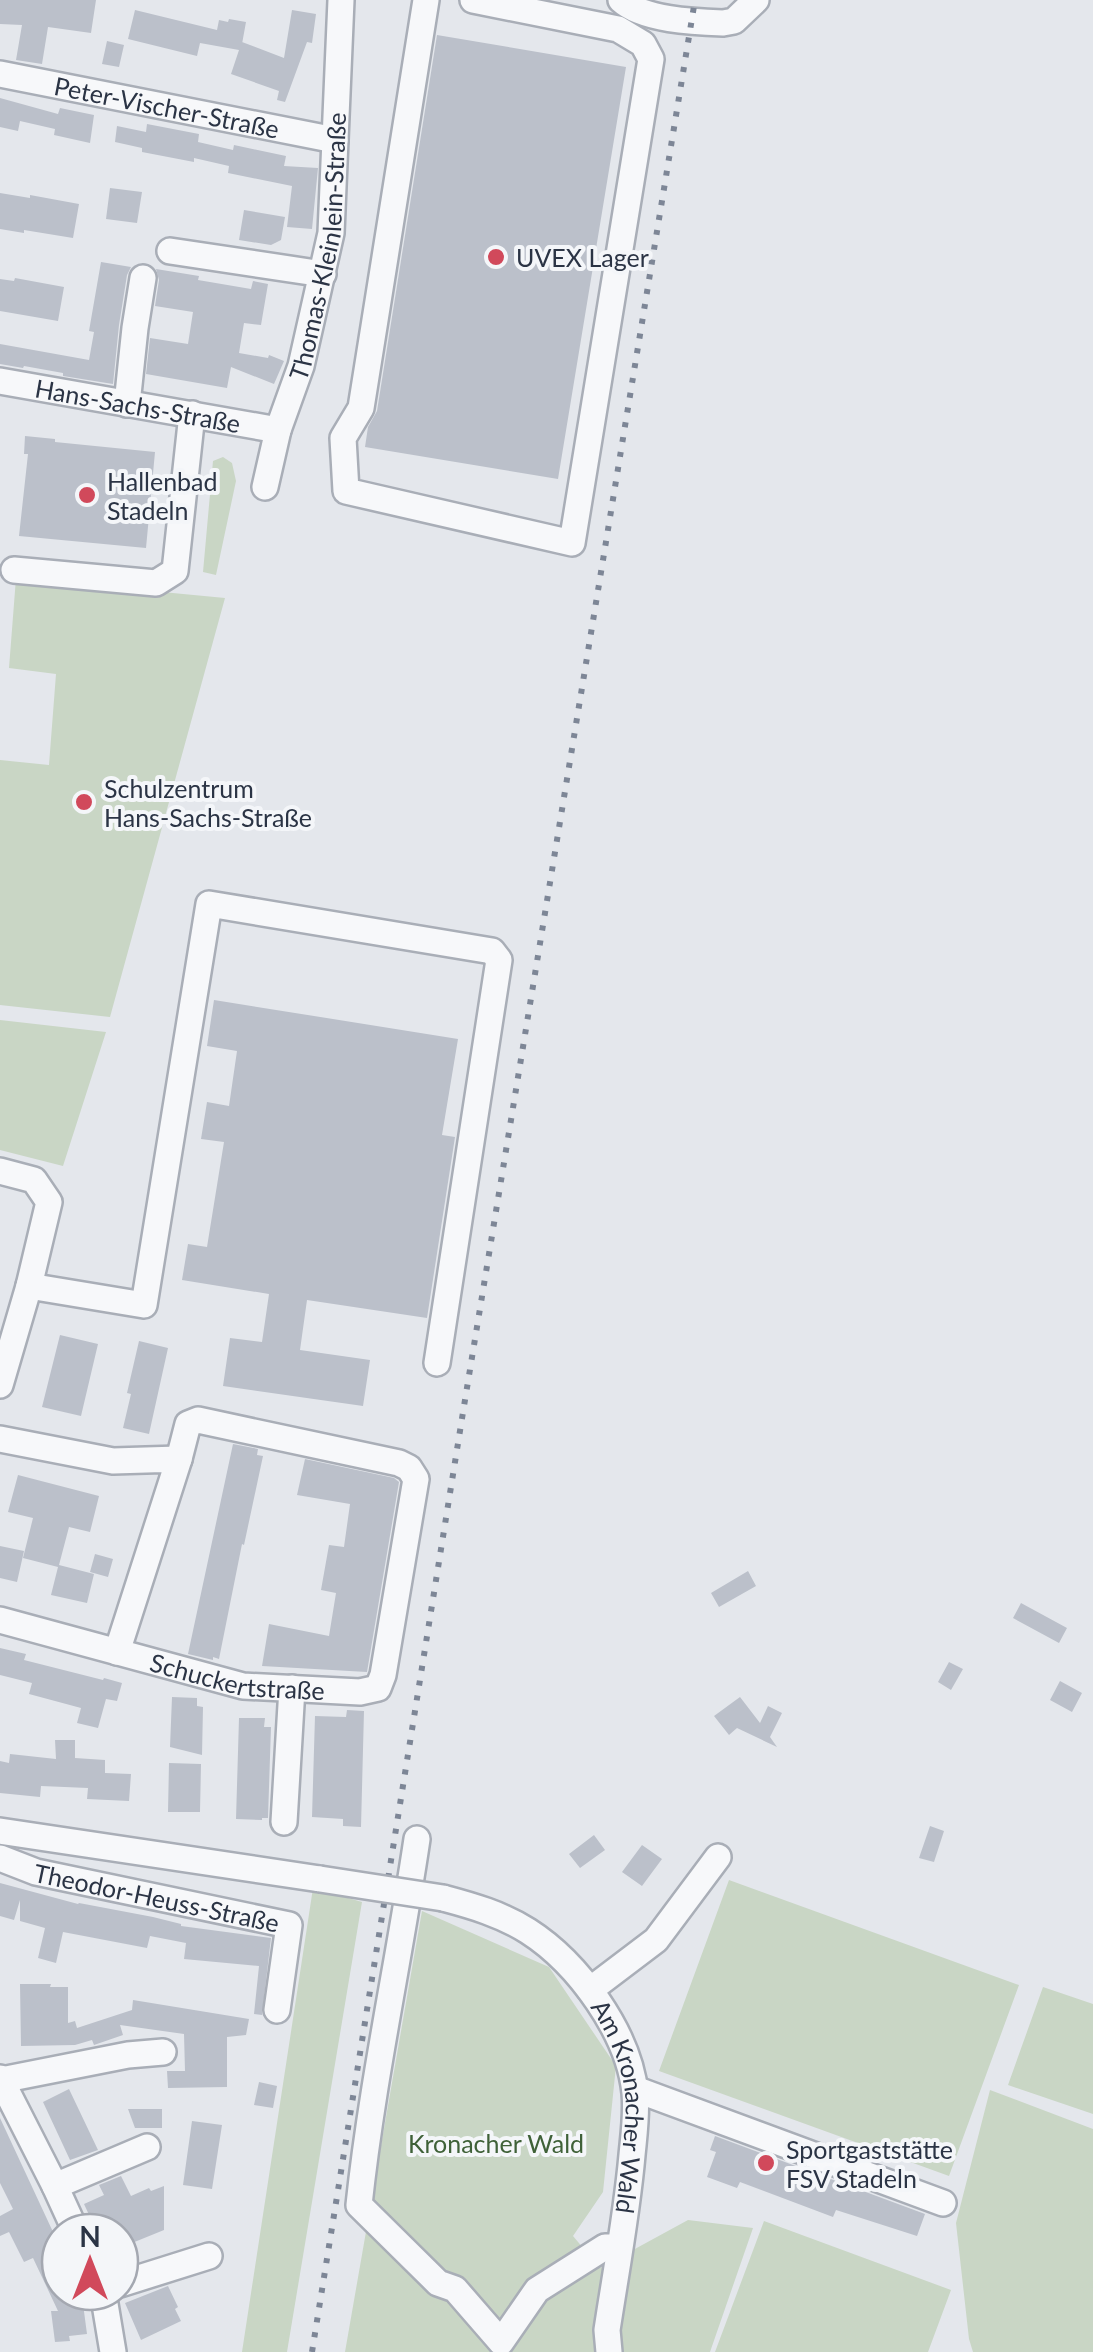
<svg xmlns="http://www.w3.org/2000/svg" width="1093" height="2352" viewBox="0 0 1093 2352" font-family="Lato,sans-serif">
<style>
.green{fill:#c9d6c5}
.building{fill:#bbc0ca}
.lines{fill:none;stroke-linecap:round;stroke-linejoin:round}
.minor-casing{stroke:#a9aeb7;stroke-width:30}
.minor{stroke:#f7f8fa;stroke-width:25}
.rail{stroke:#7d8696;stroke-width:6;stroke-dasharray:5 10;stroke-linecap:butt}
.minor-bridge-casing{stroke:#a9aeb7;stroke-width:30;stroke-linecap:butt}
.minor-bridge{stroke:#f7f8fa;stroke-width:25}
.poi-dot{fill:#d1495b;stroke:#f4f6f9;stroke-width:4}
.labels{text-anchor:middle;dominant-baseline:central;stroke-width:8;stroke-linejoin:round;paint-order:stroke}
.street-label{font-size:25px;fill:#2b3445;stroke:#f4f6f9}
.poi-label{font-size:25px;fill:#2b3445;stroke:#f4f6f9;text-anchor:start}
.park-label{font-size:25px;fill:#3f6138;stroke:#f4f6f9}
</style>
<rect width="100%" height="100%" fill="#e4e7ec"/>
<path class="green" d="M223,457L232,463L236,481L216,575L203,572L213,461Z
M16,578L225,598L110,1017L0,1005V760L49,765L56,674L9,668Z
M0,1020L106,1032L63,1166L0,1150Z
M729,1880L1019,1985L949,2176L659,2071Z
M313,1888L362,1902L287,2352H242Z
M422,1911L549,1967L616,2066L603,2192L573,2236L600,2268L688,2220L753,2228L710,2352H345Z
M1043,1987L1093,2004V2114L1008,2085Z
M990,2090L1093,2129V2352H973L969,2339L956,2223Z
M764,2221L951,2290L928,2352H715Z"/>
<path class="building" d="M0,0H96L91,33L48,27L42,64L16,60L22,25L0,24Z
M135,10L217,30L219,20L228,22L229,19L246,22L242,44V42L284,58L292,10L316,14L312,43L307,42L285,102L277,100L279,91L231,74L239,50L200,43L197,56L128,39Z
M437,35L626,67L558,479L365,447L368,427L377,411Z
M107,41L124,45L119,67L102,64Z
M0,98L58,114L60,108L94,115L90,143L54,135L55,129L20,121L18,131L0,127Z
M147,124L199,134L198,142L233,150L234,145L286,156L284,166L318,168L312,229L287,227L292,186L228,173L229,166L194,158V162L142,152V148L115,142L117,126L146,132Z
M110,188L142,192L137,223L106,219Z
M0,193L30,198V195L79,204L73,238L24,230V233L0,229Z
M244,210L285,217L281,240L271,245L239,240Z
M101,262L131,267L127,275L119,325L113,384L63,376V373L24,366L23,368L0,364V344L89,360L94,332L89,331Z
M156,269L199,276L198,280L251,289L253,281L268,284L261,325L244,323L239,353L268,358L269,355L284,361L274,384L231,367L227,388L146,374L150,338L188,344L193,312L155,306L159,280Z
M15,278L64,287L58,321L0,311V279L14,281Z
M25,436L55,439V442L155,452L146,548L19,536L28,454H24Z
M214,1000L458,1039L442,1135L455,1137L427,1318L307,1300L300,1350L370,1360L363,1406L223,1386L230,1338L262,1342L269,1294L182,1280L188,1244L207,1247L224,1142L201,1139L207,1102L229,1106L237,1051L207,1046Z
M60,1335L98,1344L81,1416L42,1407Z
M139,1341L168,1348L149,1434L123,1428L131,1394L127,1393Z
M233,1444L258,1449L257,1455L263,1456L244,1545L242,1544L219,1659L213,1657V1660L188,1654Z
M305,1459L394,1478L399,1482L367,1672L262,1666L269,1624L329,1636L336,1593L321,1590L329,1545L344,1547L350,1504L297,1495Z
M18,1475L99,1496L90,1532L69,1527L59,1565L94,1574L87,1603L51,1595L58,1567L23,1558L33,1518L8,1512Z
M0,1546L24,1551L17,1582L0,1578Z
M95,1554L113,1559L108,1577L90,1572Z
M748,1571L756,1586L719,1607L711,1593Z
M1021,1603L1067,1628L1059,1643L1013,1618Z
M0,1648L26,1654L24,1660L103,1680L104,1678L122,1683L117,1701L106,1699L98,1728L77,1723L81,1708L29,1694L32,1683L0,1675Z
M949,1662L963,1669L951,1690L938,1682Z
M1060,1681L1082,1693L1072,1712L1050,1700Z
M172,1697L197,1698V1706L203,1707L202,1755L170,1747Z
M740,1697L760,1723L768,1706L782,1713L770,1737L777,1747L737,1728L729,1735L714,1716Z
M347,1710L364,1711L361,1827L343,1826V1819L312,1817L315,1716L346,1717Z
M239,1718H265L264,1727H271L268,1818H262V1820L236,1819Z
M55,1740H75V1758L105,1760V1773L131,1774L129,1801L87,1799L88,1788L41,1786L40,1797L0,1793V1761L9,1763L10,1754L56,1759Z
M169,1763L201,1764L200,1812H168Z
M930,1826L944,1831L934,1862L919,1858Z
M594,1835L605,1850L580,1868L569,1854Z
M642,1845L662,1859L642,1886L622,1872Z
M0,1883L78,1904L79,1903L153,1917L181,1924V1926L271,1938L262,2015L254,2014L259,1966L184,1959L186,1943L150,1936L147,1948L63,1932L56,1963L38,1958L45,1928L20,1921V1900L14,1920L0,1916Z
M20,1984H51L50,1987H68V2023L75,2021L77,2028L132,2010L133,2000L249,2019L246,2035L227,2037V2087L168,2088L167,2071H185L184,2034L120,2025L123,2035L94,2045L92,2040L75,2045L21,2046Z
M259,2082L277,2086L273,2108L254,2105Z
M69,2089L98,2150L70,2160L43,2102Z
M128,2109H162V2128H135Z
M0,2118L60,2247V2292H78L83,2304L87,2334L69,2336L70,2341L55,2342L51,2311H58L33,2258L24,2262L9,2232L0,2236V2216L13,2209L0,2183Z
M192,2121L222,2125L212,2189L183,2185Z
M715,2136L925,2214L917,2236L836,2210L833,2217L740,2182L737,2188L707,2177L716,2152L710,2150Z
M121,2176L131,2196L149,2188L151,2191L164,2186V2230L132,2243L137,2254L120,2262V2232H97L84,2204L104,2195L99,2185Z
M168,2286L178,2307L175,2309L181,2321L141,2340L125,2303Z"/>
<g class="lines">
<defs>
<g id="minor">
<path d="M426,0L361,408L343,438L346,491L572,543L651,59L643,44L618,29L473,0"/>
<path d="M621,0C643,20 694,22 723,23L734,21L756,0"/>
<path id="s1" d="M0,74L335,140"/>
<path d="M170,251L323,274"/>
<path id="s2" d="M0,381L278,430"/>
<path d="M127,404L135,328L143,278"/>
<path id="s3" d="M265,487L278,430L301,366L331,233L341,0"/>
<path d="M14,570L156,583L175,571L192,414"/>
<path d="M0,1171L34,1180L49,1202L29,1286L0,1385"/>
<path d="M29,1286L144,1305L209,904L492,951L499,960L437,1363"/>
<path d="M0,1439L113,1461L179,1459L117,1652"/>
<path id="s4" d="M0,1620L243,1686L360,1692L378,1688L383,1675L416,1479L409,1468L399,1463L198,1420L188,1424L179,1459"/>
<path d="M284,1822L292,1688"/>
<path d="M0,1831L320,1879"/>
<path d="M417,1839C399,1961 372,2082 359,2205L438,2283L455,2289L501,2342L537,2290L605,2247H619"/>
<path id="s5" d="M0,1858L36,1872L289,1925L277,2010"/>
<path id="s6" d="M443,1898C473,1906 501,1914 528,1931C578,1963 629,2033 635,2093C637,2114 634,2134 632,2155C627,2213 616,2271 607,2330L609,2352"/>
<path d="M590,1990L656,1940L718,1857"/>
<path d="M0,2078L55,2186L76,2232"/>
<path d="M1,2080L128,2055L163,2052"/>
<path d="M635,2089L943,2203"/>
<path d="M55,2186L147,2147"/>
<path d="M120,2284L209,2256"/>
<path d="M103,2292L113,2352"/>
</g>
</defs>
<use href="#minor" class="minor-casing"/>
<use href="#minor" class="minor"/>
<path class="rail" d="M312,2352L464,1406L695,0"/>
<defs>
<path id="minor-bridge" d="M320,1879L443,1898"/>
</defs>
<use href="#minor-bridge" class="minor-bridge-casing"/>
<use href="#minor-bridge" class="minor-bridge"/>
</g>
<g class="poi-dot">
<circle cx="496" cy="257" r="10"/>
<circle cx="87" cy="495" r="10"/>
<circle cx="84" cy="802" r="10"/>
<circle cx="766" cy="2163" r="10"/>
</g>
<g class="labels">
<g class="street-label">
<text stroke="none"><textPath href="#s1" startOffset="170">Peter-Vischer-Straße</textPath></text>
<text stroke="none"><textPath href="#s3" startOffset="248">Thomas-Kleinlein-Straße</textPath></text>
<text stroke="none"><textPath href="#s2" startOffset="140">Hans-Sachs-Straße</textPath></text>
<text stroke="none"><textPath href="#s4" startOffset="245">Schuckertstraße</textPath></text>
<text stroke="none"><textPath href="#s5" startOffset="162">Theodor-Heuss-Straße</textPath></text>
<text stroke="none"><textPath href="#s6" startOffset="302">Am Kronacher Wald</textPath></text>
</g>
<g class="poi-label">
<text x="516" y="257">UVEX Lager</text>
<text x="107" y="481">Hallenbad<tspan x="107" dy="29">Stadeln</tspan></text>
<text x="104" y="788">Schulzentrum<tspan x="104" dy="29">Hans-Sachs-Straße</tspan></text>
<text x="786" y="2149">Sportgaststätte<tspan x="786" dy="29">FSV Stadeln</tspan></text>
</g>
<g class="park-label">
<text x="496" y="2143">Kronacher Wald</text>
</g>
</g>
<g transform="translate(90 2262)"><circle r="48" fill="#f4f6f9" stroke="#a4a8b1" stroke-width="2.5"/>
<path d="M0-8L18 38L0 25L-18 38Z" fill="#d1495b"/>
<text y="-15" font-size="28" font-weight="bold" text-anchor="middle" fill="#2b3445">N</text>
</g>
</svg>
